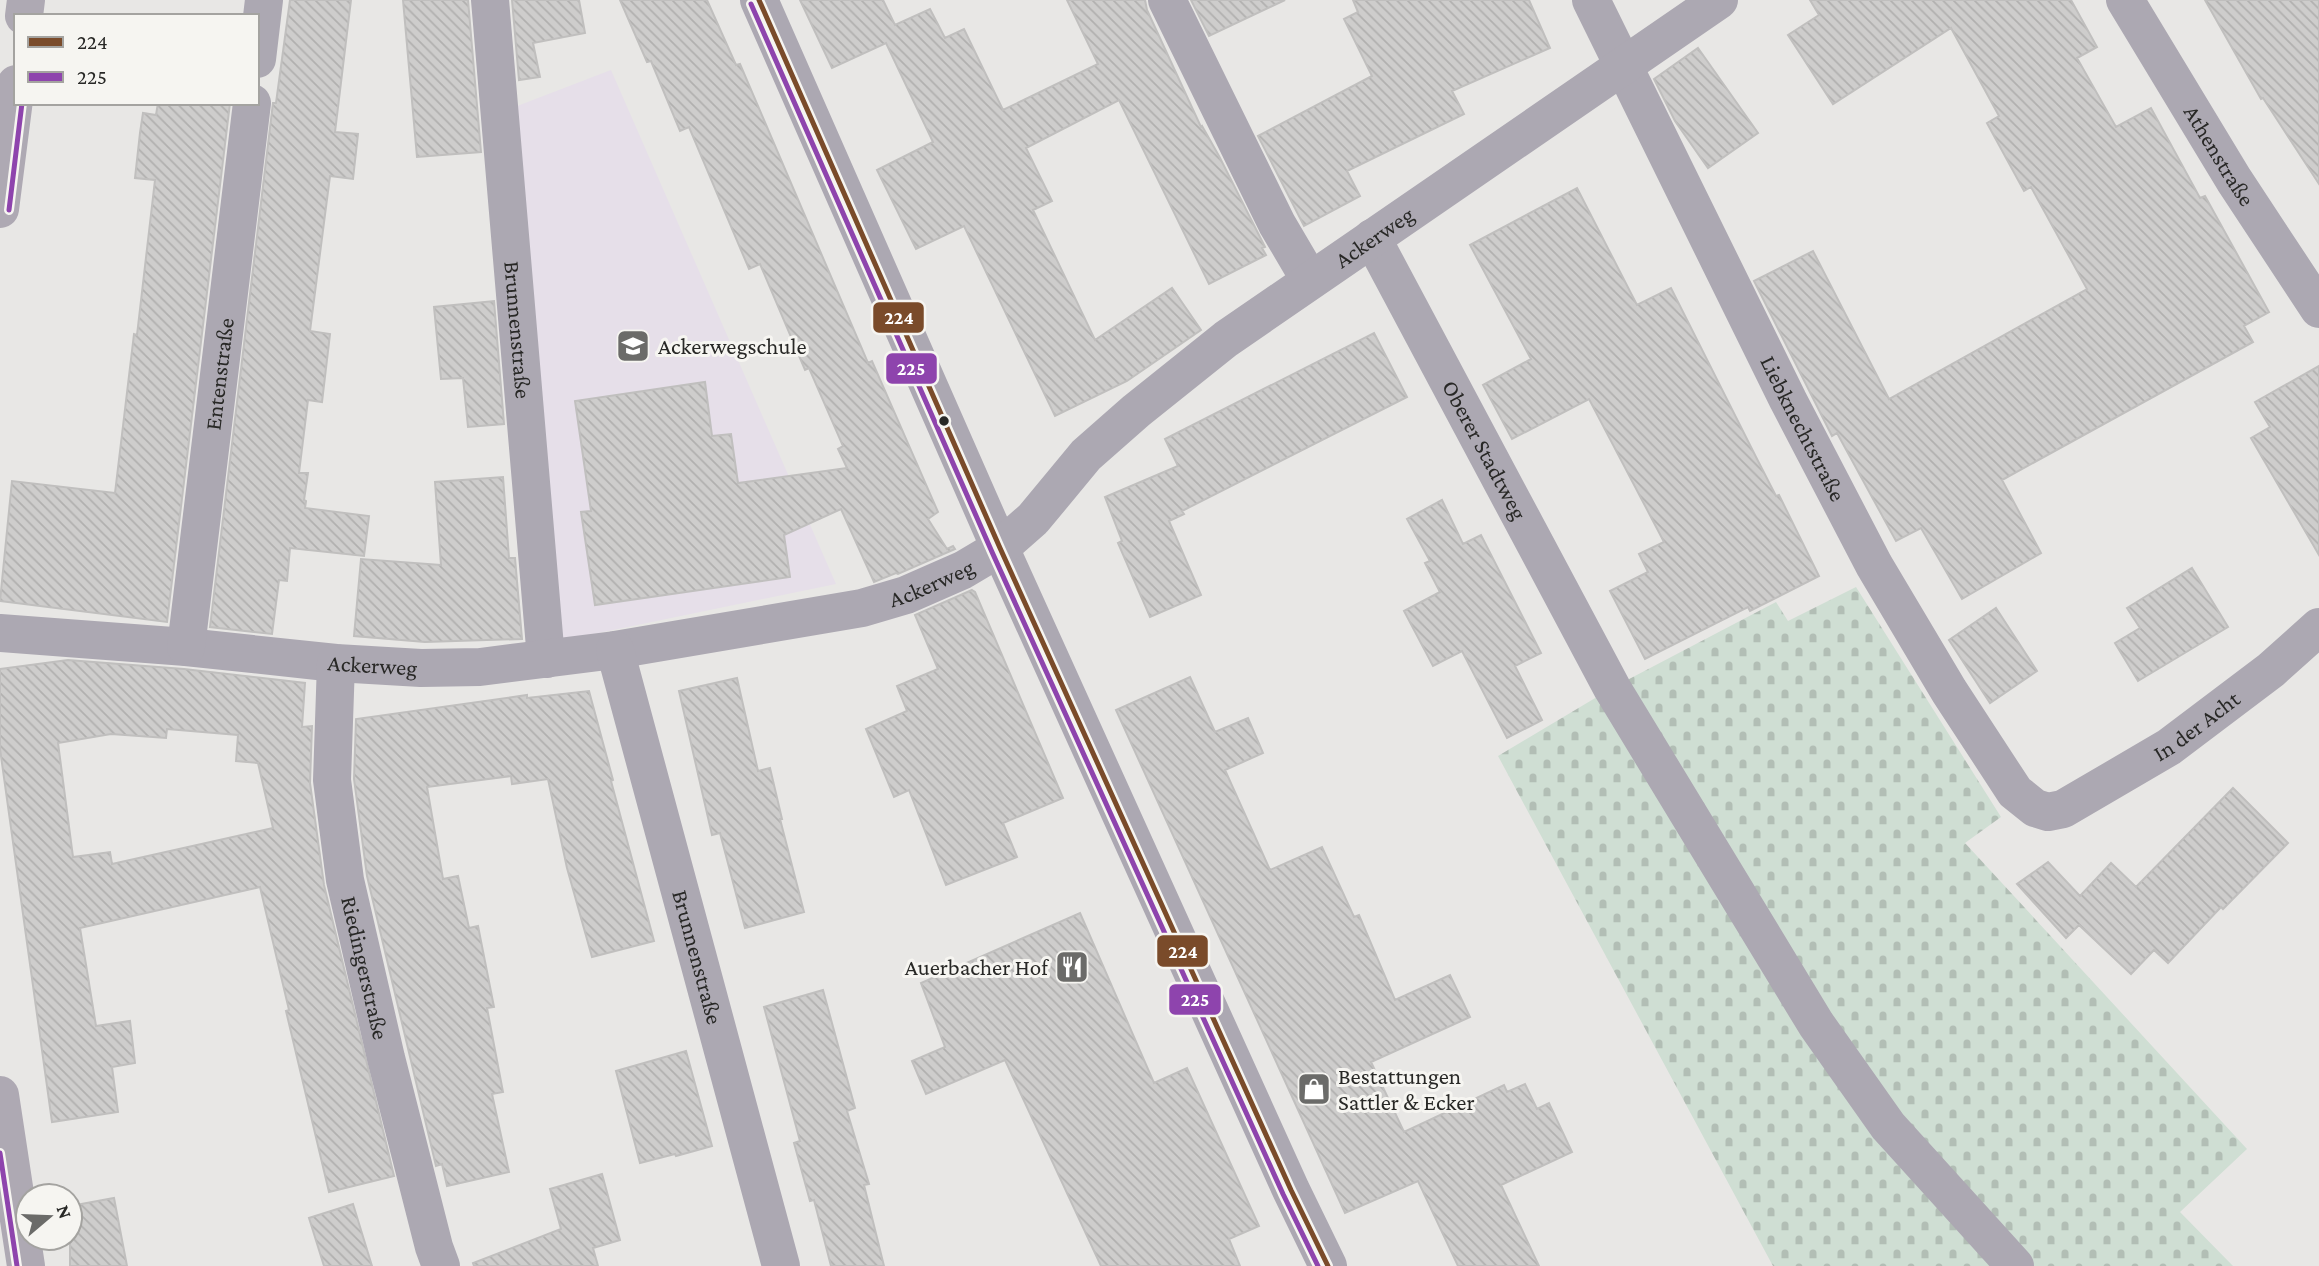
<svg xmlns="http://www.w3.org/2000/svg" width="2319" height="1266" viewBox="0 0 2319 1266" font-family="'Crimson Pro',serif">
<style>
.education{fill:#e6dfe9}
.cemetery{fill:url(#cemetery-stones)}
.building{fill:url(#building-back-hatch);stroke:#c0bfbe;stroke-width:2;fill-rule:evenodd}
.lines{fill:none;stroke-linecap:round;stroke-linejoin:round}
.minor{stroke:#aca8b2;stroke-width:38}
.major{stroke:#aea9b3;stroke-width:38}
.bus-1-casing{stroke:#f6f5f1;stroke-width:10}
.bus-2-casing{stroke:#f6f5f1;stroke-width:10}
.bus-1{stroke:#7a4b2a;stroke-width:5}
.bus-2{stroke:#8e44ad;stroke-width:5}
.bus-dot{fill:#282826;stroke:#f6f5f1;stroke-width:2.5}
.labels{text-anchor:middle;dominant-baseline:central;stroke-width:6;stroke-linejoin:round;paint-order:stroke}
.street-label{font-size:23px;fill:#282826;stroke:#f6f5f1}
.poi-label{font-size:23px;fill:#282826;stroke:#f6f5f1;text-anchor:start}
.line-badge{stroke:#f6f5f1;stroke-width:2.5}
.badge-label{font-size:19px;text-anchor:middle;font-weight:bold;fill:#fff}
</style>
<defs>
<pattern id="cemetery-stones" width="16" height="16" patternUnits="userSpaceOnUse" patternTransform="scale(1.75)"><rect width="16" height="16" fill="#cfded3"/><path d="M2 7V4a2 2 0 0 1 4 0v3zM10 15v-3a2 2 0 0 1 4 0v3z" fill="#b2beb5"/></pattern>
<pattern id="building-back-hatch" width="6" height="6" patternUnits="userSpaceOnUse" patternTransform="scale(1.75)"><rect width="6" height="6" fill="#cecdcc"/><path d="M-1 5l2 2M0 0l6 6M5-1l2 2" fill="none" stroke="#b1b0af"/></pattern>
</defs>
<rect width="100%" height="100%" fill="#e8e7e5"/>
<path class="education" d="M611,70L836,584L560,641L512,108Z"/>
<path class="cemetery" d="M1856,587L2001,817L1965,843L2247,1149L2180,1212L2233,1266H1773L1498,756L1612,688L1776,602L1788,621Z"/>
<path class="building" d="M290,0H351L335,132L358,134L353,179L330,176L310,331L330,334L322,402L308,400L299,473H308L304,500L306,501L305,508L369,516L364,556L290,548L287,581L279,580L272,634L210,627L273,103H276Z
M403,0H468L481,152L417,157Z
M512,0H579L585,33L533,43L540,77L519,80Z
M620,0H707L736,65L740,64L868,363L872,361L938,512L928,519L947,549L953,546L955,549L898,574L896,573L874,582L841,509L784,535L790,577L595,605L581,512L591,511L575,401L705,382L712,436L731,434L738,483L847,468L838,449L843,446L809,368L805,370L760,264L749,269L689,127L680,131L651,61L647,62Z
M800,0H883L895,25L930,9L945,38L964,29L1003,110L1098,64L1067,0H1145L1147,10L1201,127L1202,126L1219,156L1265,247L1262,248L1266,255L1209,284L1119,100L1026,148L1052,201L1033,210L1095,340L1172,288L1201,330L1127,381L1055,416L964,226L916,249L877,170L933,142L886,43L832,68Z
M1191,0H1285L1209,36Z
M1353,0H1529L1550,48L1452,91L1464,114L1347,171L1360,196L1304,226L1258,136L1372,76L1344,19L1358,12Z
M1810,0H2071L2097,47L2077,58L2116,127L2151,108L2200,198L2205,196L2269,312L2244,326L2253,342L2002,480L2041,553L1962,599L1921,528L1896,541L1837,433L1832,436L1754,281L1813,251L1889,399L2087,289L2031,187L2024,191L1987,123L1999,116L1951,28L1833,104L1788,35L1819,15Z
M2205,0H2319V184L2263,98L2261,99Z
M1698,48L1758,133L1708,168L1675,121L1654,79Z
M158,103H230L167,622L0,601L12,481L115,493L134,334L137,335L155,180L135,178L140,133L143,113L156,115Z
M1577,188L1637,305L1671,288L1756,457L1776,496L1779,495L1819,576L1750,611L1748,607L1645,659L1610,591L1648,572L1639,554L1664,542L1589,399L1512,439L1483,385L1531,359L1470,245Z
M494,301L504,424L468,427L463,378L441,379L434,307Z
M1374,333L1407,397L1182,511L1184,514L1169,521L1201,595L1150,617L1118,543L1122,541L1105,497L1178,466L1165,439Z
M2319,366V555L2251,438L2270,427L2255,402Z
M503,477L509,558H515L522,639L425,642L354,636L361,559L441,565L435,482Z
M1442,500L1463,544L1481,535L1541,653L1515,666L1542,720L1507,738L1462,651L1433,666L1404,611L1440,592L1425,563L1430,561L1407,519Z
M2192,568L2228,627L2138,681L2115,643L2140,628L2127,608Z
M972,590L975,592L1063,798L1003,823L1017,857L946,885L909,790L894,797L866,729L907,711L897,686L938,669L915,615Z
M1996,608L2037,671L1990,703L1949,640Z
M68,660L184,669L305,683L302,727L312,726L310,783L324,885L394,1176L329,1192L286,1011L289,1010L260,887L80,928L96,1026L130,1021L135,1063L112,1067L118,1112L52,1122L0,749V669ZM167,729L238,735L236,761L258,763L273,828L112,864L110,852L73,857L58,743L111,734L166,738Z
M1190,677L1215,732L1248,718L1263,753L1225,770L1270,870L1322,847L1354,917L1359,915L1395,1000L1450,975L1470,1017L1371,1062L1404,1132L1504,1085L1507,1092L1525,1084L1537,1109L1549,1103L1572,1152L1501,1185L1539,1266H1458L1418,1181L1345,1213L1116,710Z
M737,678L758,771L770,768L782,819H780L804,912L745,928L720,833L712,835L679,691Z
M589,691L613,780L611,781L654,941L592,957L567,868L548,779L512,784L511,776L427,787L443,879L458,876L469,928L478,926L494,1007L487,1008L503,1092L492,1094L509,1172L447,1186L442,1164L436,1166L367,876L354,779L356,719L527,695V698Z
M2233,788L2288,843L2223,909L2221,907L2168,963L2154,950L2131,974L2079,925L2066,938L2017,884L2048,862L2080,896L2111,863L2136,887Z
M1080,913L1154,1083L1187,1068L1259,1226L1229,1239L1240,1266H1101L1005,1060L926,1094L912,1061L945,1047L921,983Z
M823,990L855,1108L847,1111L869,1184L864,1185L884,1266H831L814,1200L810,1201L794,1143L800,1141L764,1007Z
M686,1051L712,1146L676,1156L675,1154L640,1163L616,1071Z
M602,1174L620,1240L593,1248L598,1266H474L473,1263L561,1229L550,1189Z
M114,1198L127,1266H70V1206Z
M353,1204L372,1266H324L309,1218Z"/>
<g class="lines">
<g class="minor">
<path id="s1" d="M490,0L546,659"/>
<path d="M759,0L1000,548L1291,1190L1328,1266"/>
<path d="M1167,0L1277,224L1310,280"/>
<path id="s2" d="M1591,0L1788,400L1874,565L1949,691L2015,792L2035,808L2048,812L2063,809L2169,747L2271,670L2319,627"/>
<path id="s3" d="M2125,0L2234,180L2319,309"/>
<path d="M257,59L264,0"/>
<path id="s4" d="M1372,238L1612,688L1816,1024L1888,1126L2015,1266"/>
<path id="s5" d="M0,633L186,647L336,663L421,668L480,667L615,650L862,608L906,595L963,570L1000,548L1033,519L1086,455L1136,411L1226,339L1719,0"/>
<path id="s6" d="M186,647L252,103"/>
<path id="s7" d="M615,650L781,1266"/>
<path id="s8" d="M336,663L332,780L345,880L386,1058L434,1247L441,1266"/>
</g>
<path class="major" d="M24,16L26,0
M0,209L16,84
M0,1095L26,1266"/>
<defs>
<path id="bus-1" d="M759,0L1000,548L1291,1190L1328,1266"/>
<path id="bus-2" d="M751,4L992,552L1283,1194L1318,1266
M9,210L22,103
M0,1153L17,1266"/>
</defs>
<use href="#bus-1" class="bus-1-casing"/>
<use href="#bus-2" class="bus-2-casing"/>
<use href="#bus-1" class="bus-1"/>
<use href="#bus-2" class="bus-2"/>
</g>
<defs>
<symbol id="school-square" viewBox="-11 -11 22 22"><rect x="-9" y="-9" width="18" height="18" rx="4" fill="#6b6b69" stroke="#f6f5f1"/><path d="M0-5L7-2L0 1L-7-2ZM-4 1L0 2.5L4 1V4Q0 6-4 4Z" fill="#fff"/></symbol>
<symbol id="restaurant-square" viewBox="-11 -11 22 22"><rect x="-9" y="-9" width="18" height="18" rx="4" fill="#6b6b69" stroke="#f6f5f1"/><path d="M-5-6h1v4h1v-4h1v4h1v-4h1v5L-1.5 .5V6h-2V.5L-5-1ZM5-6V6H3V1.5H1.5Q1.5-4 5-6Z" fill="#fff"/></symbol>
<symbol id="shop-square" viewBox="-11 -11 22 22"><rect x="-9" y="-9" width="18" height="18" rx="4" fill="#6b6b69" stroke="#f6f5f1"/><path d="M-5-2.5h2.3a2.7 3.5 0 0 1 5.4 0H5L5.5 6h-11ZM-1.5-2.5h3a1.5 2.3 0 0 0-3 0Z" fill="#fff"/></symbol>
</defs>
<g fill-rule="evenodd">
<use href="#school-square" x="614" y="327" width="38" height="38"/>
<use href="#restaurant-square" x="1053" y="948" width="38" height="38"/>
<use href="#shop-square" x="1295" y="1070" width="38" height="38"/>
</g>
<circle class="bus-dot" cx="944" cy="421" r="6"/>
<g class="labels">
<g class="street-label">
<text stroke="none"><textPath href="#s3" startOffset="182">Athenstraße</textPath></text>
<text stroke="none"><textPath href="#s5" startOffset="1508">Ackerweg</textPath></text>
<text stroke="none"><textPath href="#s1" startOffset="331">Brunnenstraße</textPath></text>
<text stroke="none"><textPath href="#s6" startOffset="275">Entenstraße</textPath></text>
<text stroke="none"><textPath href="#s2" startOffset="478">Liebknechtstraße</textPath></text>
<text stroke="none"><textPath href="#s4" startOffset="240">Oberer Stadtweg</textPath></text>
<text stroke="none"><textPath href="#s5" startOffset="942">Ackerweg</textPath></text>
<text stroke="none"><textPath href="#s5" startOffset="374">Ackerweg</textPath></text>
<text stroke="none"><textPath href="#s2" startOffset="1111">In der Acht</textPath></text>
<text stroke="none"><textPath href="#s7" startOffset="318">Brunnenstraße</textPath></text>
<text stroke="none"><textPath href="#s8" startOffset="308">Riedingerstraße</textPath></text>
</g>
<g class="poi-label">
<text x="658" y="346">Ackerwegschule</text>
<text x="1048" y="967" text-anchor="end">Auerbacher Hof</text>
<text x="1338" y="1076">Bestattungen<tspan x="1338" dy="26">Sattler &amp; Ecker</tspan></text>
</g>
</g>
<g class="line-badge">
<rect x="872" y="301" width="53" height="33" rx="7" fill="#7a4b2a"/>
<rect x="885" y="352" width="53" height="33" rx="7" fill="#8e44ad"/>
<rect x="1156" y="934" width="53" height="34" rx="7" fill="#7a4b2a"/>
<rect x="1168" y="983" width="54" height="33" rx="7" fill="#8e44ad"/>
</g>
<g class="badge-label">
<text x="899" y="324">224</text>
<text x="911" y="375">225</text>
<text x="1183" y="958">224</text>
<text x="1195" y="1006">225</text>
</g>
<rect x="14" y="14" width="245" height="91" fill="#f6f5f1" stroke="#a4a3a0" stroke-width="2"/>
<rect x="28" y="37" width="35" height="10" fill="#7a4b2a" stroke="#a4a3a0" stroke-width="2"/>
<text x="77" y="49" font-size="21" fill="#282826">224</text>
<rect x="28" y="72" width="35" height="10" fill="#8e44ad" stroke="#a4a3a0" stroke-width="2"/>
<text x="77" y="84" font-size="21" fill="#282826">225</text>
<g transform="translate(49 1217) rotate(71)"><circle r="33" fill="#f6f5f1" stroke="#a4a3a0" stroke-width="2"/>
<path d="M0-5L12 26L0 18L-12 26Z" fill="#6b6b69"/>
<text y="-10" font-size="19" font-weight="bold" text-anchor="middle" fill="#282826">N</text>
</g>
</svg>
